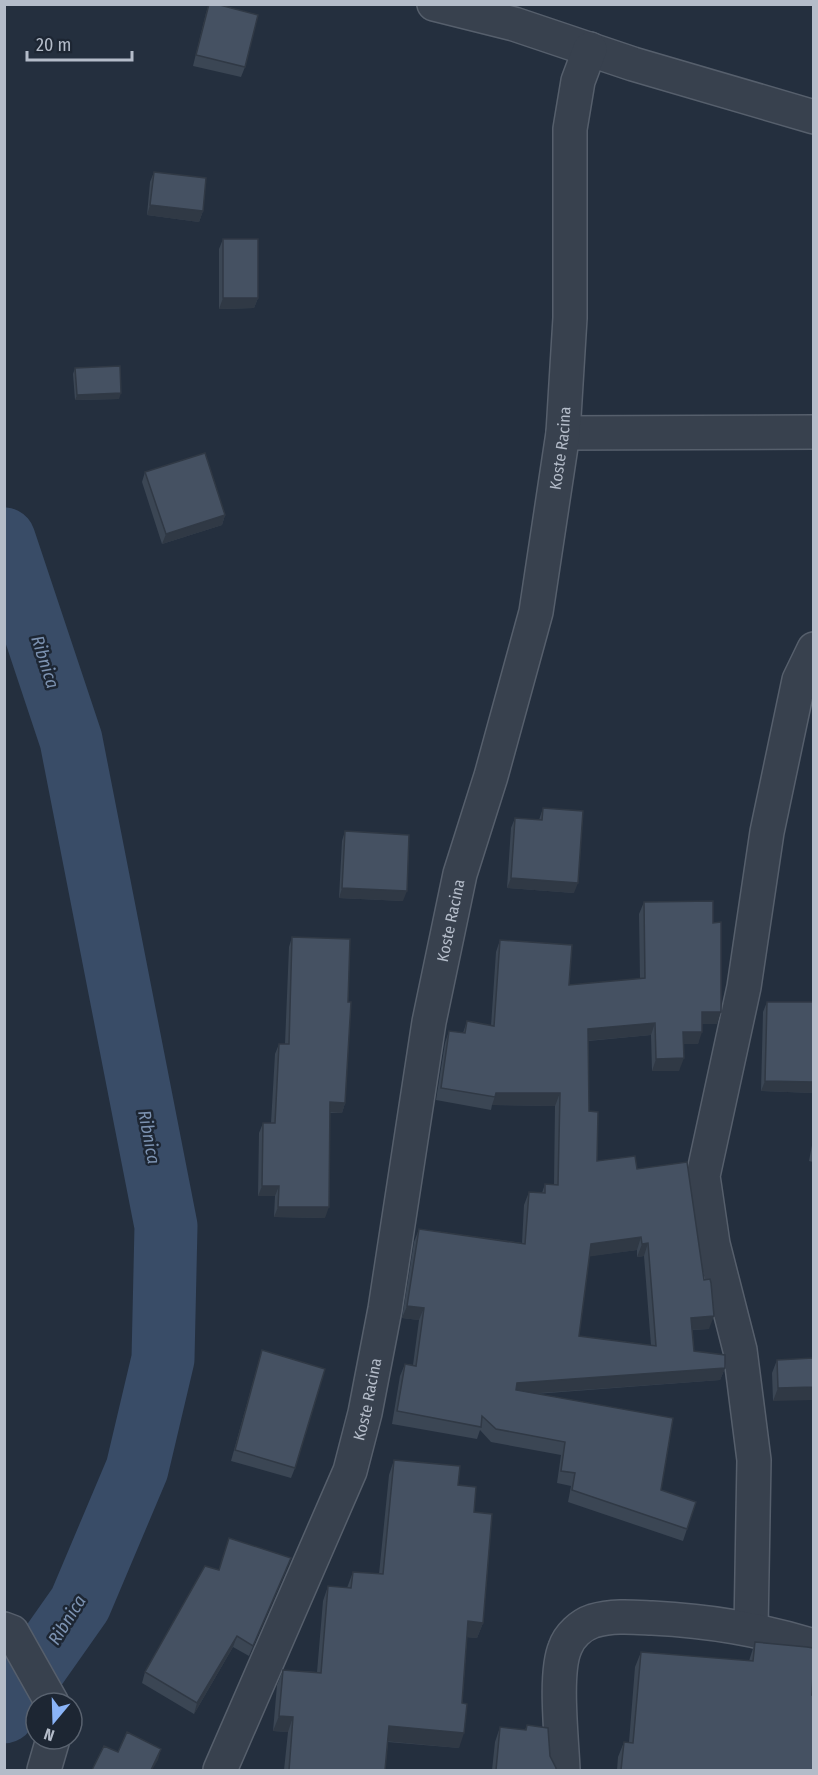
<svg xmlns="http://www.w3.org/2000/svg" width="818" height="1775" viewBox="0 0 818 1775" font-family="'Fira Sans Condensed',sans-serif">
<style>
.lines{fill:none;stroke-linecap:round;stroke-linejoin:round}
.river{stroke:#394c67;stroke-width:63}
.minor-casing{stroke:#565f6c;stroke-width:36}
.minor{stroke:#38414e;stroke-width:33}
.wall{fill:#3b4654;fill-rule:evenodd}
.shaded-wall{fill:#303945}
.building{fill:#455162;stroke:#303945;stroke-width:1.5;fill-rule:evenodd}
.labels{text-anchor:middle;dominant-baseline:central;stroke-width:5;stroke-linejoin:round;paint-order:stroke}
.street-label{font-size:16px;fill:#b4bcc9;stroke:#1d2633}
.water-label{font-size:18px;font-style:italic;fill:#7c92b1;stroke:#1d2633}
</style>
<rect width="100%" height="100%" fill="#242f3e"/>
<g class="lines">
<path class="river" d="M4,539L71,740L166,1226L163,1359L137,1469L80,1604L4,1712"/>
<defs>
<g id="minor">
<path d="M434,4L514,24L633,64L814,117"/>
<path d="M563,433L814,432"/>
<path d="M4,1629L12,1632L52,1703"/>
<path d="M751,1629L754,1460L740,1350L713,1244L703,1176L744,987L767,832L799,680L814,649"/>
<path d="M44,1770L53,1739"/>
<path id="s1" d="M220,1770L350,1471L365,1413L385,1309L429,1022L460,874L491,776L536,612L563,433L570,318V129L578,81L590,49"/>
<path d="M563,1770C562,1740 554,1674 565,1648C569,1636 581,1625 593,1621C613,1615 633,1617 652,1618C710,1621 758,1629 814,1646"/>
</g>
</defs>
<use href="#minor" class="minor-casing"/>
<use href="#minor" class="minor"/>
</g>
<path class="wall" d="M209,4L245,67L241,77L193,66L206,13Z
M154,172L203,211L199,222L147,215L150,182Z
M223,239L258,298L254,308L219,309V249Z
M75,368L119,399L75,400L73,374Z
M145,472L225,515L222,525L162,544L142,482Z
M543,808L574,893L507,888L511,828L515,818L539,820Z
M345,831L403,901L339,898L342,841Z
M644,902L713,923L717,1024H702L698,1044H683L679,1071H652L651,1035L588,1041L589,1111L597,1161L637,1169L709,1329L692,1330L694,1351L725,1368L720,1380L535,1394L661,1490L696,1502L683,1541L568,1502L571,1486L557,1483L561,1455L491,1442L480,1430L477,1439L392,1424L400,1376L405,1364L413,1365L419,1320L402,1318L414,1242L419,1229L522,1243L524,1205L529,1192L542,1193L545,1184L554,1185L555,1106L492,1105L491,1110L436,1100L445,1043L449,1031L463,1033L467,1021L491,1026L496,952L500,940L569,985L640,979L639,914ZM637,1250V1257L644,1256L651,1345L579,1336L589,1256Z
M292,937L345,1103L342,1113H330L325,1218L274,1217L275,1196H258L259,1133L263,1123H271L275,1054L279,1044H285L289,947Z
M767,1002H813V1093L761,1091L763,1012Z
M813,1140V1162L809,1161Z
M262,1350L295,1468L291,1478L231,1461L259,1360Z
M813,1358L773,1401L772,1373L777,1360Z
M394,1460L458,1485L474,1512L483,1623L477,1638L467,1637L459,1748L388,1742L385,1770H284L288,1732L273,1731L277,1685L283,1670L317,1672L323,1601L328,1586L347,1588L353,1572L379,1574L389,1475Z
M287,1568L249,1656L233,1647L194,1714L142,1683L145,1672L219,1570Z
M755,1642L812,1695L813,1770H617L618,1757L624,1742H629L635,1667L641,1652L749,1661Z
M527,1725L550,1756L556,1770H492L495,1742L500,1727L525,1730Z"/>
<path class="shaded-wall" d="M150,205L203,211L199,222L147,215Z
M223,298H258L254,308L219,309Z
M121,393L119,399L75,400L77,395Z
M225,515L222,525L162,544L166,534Z
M511,878L578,883L574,893L507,888Z
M342,888L407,891L403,901L339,898Z
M702,1012H721L717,1024H698Z
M655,1023L651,1035L584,1041L588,1029Z
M683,1032H702L698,1044H678Z
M684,1058L679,1071H652L656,1059Z
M765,1081L813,1082V1093L761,1091Z
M496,1093H560L555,1106L492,1105Z
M330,1102L345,1103L342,1113L326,1112Z
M262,1186H279L275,1196H258Z
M278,1207H329L325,1218L274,1217Z
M641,1237L637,1250L586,1257L591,1244Z
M648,1243L644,1256L637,1257L642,1244Z
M407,1306L424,1308L419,1320L402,1318Z
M714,1316L709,1329L687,1330L691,1318Z
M725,1368L720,1380L512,1395L517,1383Z
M813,1387V1400L773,1401L778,1388Z
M291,1558L287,1568L249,1656L253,1646Z
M468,1621L483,1623L477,1638L462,1637Z
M237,1636L233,1647L194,1714L197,1703Z
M279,1716L293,1717L288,1732L273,1731Z
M389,1726L464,1733L459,1748L384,1741Z
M161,1749L158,1760L152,1770H151Z"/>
<path class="building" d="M209,4H216L258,15L245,67L196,55Z
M154,172L206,178L203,211L150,205Z
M223,239H258V298H223Z
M120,366L121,393L77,395L75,368Z
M205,453L225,515L166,534L145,472Z
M543,808L583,811L578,883L511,878L515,818L542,820Z
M345,831L409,835L407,891L342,888Z
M713,901V923L721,922V1012H702V1032H683L684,1058L656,1059L655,1023L588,1029L589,1111L598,1112L597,1161L635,1156L637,1169L687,1162L704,1280L710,1279L711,1283L714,1316L691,1318L694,1351L725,1355V1368L517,1383L516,1390L673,1418L661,1490L696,1502L687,1529L572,1490L575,1473L561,1471L565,1442L496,1429L482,1416L481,1427L397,1411L405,1364L416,1366L424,1308L407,1306L419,1229L525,1244L529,1192L545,1193V1184L558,1185L560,1093H496L495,1097L441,1088L449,1031L465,1033L467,1021L494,1026L500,940L572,945L569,985L645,978L644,902ZM641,1237L642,1244L648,1243L656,1346L579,1336L591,1244Z
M292,937L350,939L348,1002H351L345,1103L330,1102L329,1207H278L279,1186H262L263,1123H275L279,1044H289Z
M767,1002H813V1082L765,1081Z
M262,1350L325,1369L295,1468L235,1450Z
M813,1358V1387L778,1388L777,1360Z
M394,1460L460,1466L458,1485L476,1487L474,1512L492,1514L483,1623L468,1621L462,1703L467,1704L464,1733L389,1726L385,1770H289L293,1717L279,1716L283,1670L321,1673L328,1586L351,1588L353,1572L383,1574Z
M229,1538L291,1558L253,1646L237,1636L197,1703L145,1672L205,1566L219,1570Z
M755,1642L807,1647L813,1648V1674L812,1695H813V1770H621L624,1742L633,1743L641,1652L753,1661Z
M527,1725L548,1728L550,1756L556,1768V1770H496L500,1727L526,1730Z
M127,1732L161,1749L151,1770H92L104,1746L118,1752Z"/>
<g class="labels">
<g class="street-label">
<text stroke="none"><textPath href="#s1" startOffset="1372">Koste Racina</textPath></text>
<text stroke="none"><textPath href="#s1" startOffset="886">Koste Racina</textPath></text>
<text stroke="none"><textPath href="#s1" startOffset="400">Koste Racina</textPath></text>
</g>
<g class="water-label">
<text transform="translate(45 662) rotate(72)">Ribnica</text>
<text transform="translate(149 1137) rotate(79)">Ribnica</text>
<text transform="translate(67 1620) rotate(-58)">Ribnica</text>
</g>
</g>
<rect width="818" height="1775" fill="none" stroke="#b4bcc9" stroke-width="12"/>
<g transform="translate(54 1721) rotate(199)"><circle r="28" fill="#1d2633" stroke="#59626f" stroke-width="1.5"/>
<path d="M0-4.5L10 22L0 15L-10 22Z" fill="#8ab4f8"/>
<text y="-9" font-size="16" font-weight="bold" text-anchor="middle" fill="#b4bcc9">N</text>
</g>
<path d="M27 51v9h105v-9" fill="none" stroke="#b4bcc9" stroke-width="3"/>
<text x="36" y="51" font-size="18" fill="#b4bcc9" stroke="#1d2633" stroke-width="4.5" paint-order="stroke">20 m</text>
</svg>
